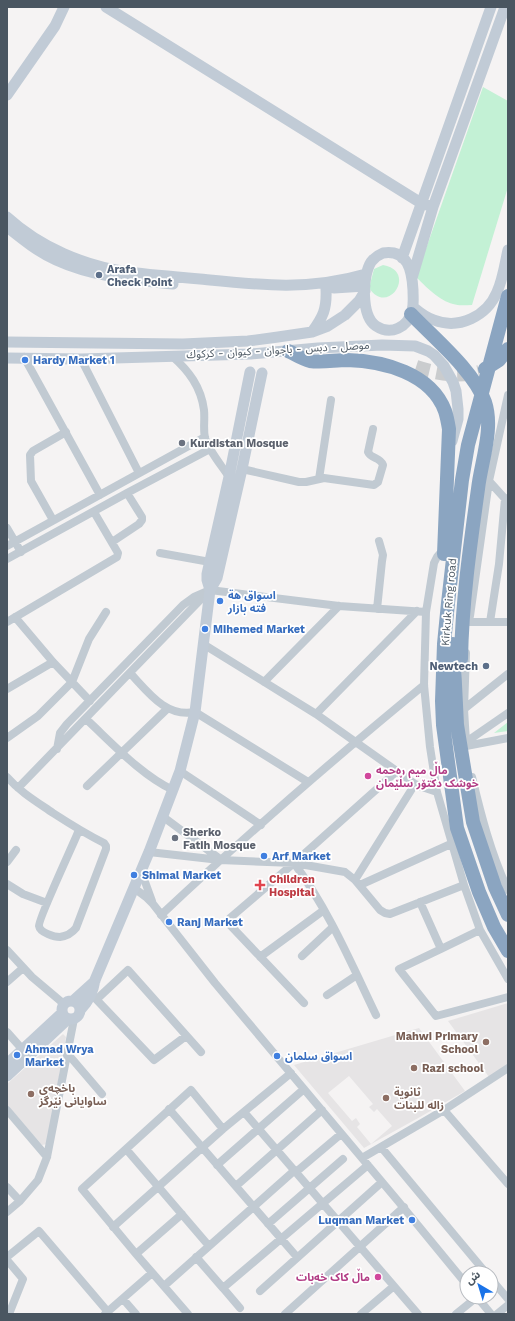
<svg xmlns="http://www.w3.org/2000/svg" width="515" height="1321" viewBox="0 0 515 1321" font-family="'Work Sans','Noto Sans Arabic',sans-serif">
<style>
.education{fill:#e6e4e5;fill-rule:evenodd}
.green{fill:#c3f1d5}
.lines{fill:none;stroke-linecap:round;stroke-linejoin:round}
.highway-tunnel{stroke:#caccce;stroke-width:14;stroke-dasharray:14 7;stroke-linecap:butt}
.street{stroke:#c1cad2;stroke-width:8}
.secondary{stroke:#c1cbd6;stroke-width:11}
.highway{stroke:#8ba5c1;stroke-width:14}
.service-dot{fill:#5c6f8a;stroke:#fff;stroke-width:1.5}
.shop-dot{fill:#3f7fe0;stroke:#fff;stroke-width:1.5}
.worship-dot{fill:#6b7280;stroke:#fff;stroke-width:1.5}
.hotel-dot{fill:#d1479c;stroke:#fff;stroke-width:1.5}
.health-dot{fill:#e0444e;stroke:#fff;stroke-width:1.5}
.education-dot{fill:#8d6e63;stroke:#fff;stroke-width:1.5}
.labels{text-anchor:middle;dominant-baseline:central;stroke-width:3.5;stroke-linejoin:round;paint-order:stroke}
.service-label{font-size:11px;font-weight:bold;fill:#4e5e75;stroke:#fff;text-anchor:start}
.street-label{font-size:11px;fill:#4a5661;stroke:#fff}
.shop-label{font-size:11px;font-weight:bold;fill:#366cbe;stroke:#fff;text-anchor:start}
.worship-label{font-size:11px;font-weight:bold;fill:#5b616d;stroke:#fff;text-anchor:start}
.hotel-label{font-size:11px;font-weight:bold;fill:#b23c85;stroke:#fff;text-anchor:start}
.health-label{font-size:11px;font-weight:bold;fill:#be3a42;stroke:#fff;text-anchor:start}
.education-label{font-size:11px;font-weight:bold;fill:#785e54;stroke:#fff;text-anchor:start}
</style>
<rect width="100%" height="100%" fill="#f5f3f3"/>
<path class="education" d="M508,1003V1064L489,1077L448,1021Z
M419,1028L465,1091L420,1117L364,1148L294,1065ZM349,1076L373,1104L369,1107L374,1112L377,1109L392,1126L371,1144L357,1127L360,1124L356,1118L352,1121L328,1093Z
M63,1034L66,1037L47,1144L42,1145L7,1105V1084Z"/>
<path class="green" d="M483,87L508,101V187L472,305C465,305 459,306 453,304C440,301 425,286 416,277Z
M383,265C418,271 388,317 369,288L374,269Z
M508,722V731L494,733Z"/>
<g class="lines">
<path class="highway-tunnel" d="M416,367C437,374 458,377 479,372"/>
<path class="street" d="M172,356C189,371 201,387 204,410C205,420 203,429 205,438C209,451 222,466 229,477
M24,357L100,495
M81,359L139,473
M242,469L299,482H306L324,478L374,485L378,482L383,465C380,457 371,459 368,452L373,429
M319,479L331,400
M489,481L508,502
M53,520L31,481L30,455L33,451L66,432
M7,528L21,552
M112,542L139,524L142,520V517L127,493
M7,546L205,437
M444,549L437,557L434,563L426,612L424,685L430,747L437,792L464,885L480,930L508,979
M160,553L210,562
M7,559L127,493L210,449
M377,609L382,561L383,555L379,541
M470,616L489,481L508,395
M15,617L53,662L90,701
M7,622L117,557L118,553L94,512
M469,622H508
M490,622L499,564L505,499L508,498
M203,644L316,714L415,784L422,787L437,792
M130,673C148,692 166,718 195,712L308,782
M264,682L339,606
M7,689L53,662
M464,709L508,674
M316,714L417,611
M86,719C112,743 141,775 173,790
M7,738L38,716L72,682L89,639L106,612
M466,742L464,709L466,653
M466,742L508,713
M466,746L508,738
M57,749L60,733L67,724L183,605L194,597L210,590L339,606L426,612
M180,771L261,825
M7,777C20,792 37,802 53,813C70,824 86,834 104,843L106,846V849L76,928C72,933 67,936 60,937C55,937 40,933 39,926C38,919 74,843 79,830
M472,777C481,815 491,854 508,890
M87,786L167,709
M18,788L207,593
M162,816L220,859
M149,852L220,860L294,863L345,872L355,880L380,910L385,913L390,914L464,885
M7,862L16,850
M294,863C328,909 351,963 376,1015
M139,875L144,879L152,901
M355,880L415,784
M7,884L23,894L47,903
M360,885L453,843
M134,888L146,897L153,904L215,983L398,1201L467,1285
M420,902L441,949L399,969L436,1016L508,997
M161,915C246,835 334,759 424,685
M441,949L480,930
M7,950L32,977L64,1004
M302,956L333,927
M260,957L324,910
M7,982L23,968
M327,995L357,975
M94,997L154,1060L186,1036
M97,999L128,970L201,1052
M304,1003L230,925V918L294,863L397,771
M7,1032L23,1050
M67,1053L102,1094
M169,1109L297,1257
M7,1110L47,1157
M444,1110L508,1184
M244,1112L418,1314
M381,1147L486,1273
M126,1149L209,1246
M362,1158L444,1110L508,1068
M217,1165L304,1089
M296,1172L341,1134
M236,1186L322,1110
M7,1187L20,1201
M7,1212L20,1201L38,1180L47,1157L74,1019
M268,1224L343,1159
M113,1227L223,1129
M136,1254L182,1214
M7,1257L39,1231L108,1312
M196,1257L223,1288L368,1165
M7,1260L23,1279L9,1314
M491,1279L508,1299
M164,1286L295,1170
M223,1288L240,1308
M260,1291L382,1182
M477,1297L491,1314
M123,1299L136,1314
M105,1314L152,1273
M188,1314L136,1254L82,1189L191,1090L223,1129L291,1073
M285,1314L404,1207
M361,1314L394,1286
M456,1314L477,1297
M497,1314L508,1305"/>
<path class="secondary" d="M106,7L421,203L433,207
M7,95L55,26L64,7
M7,217C40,247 84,266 128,272C152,275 176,277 200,279C259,285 308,291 366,274
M7,227C22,239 38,252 56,260C93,277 133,280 173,284
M383,253C408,249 412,271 413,290C413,297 414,304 412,311C408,327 391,336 376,326C361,316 362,276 371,262C374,258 378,255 383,253Z
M402,258L491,7
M412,278L433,207L505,7
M334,288L365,286
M413,307C419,312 426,318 434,320C459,330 487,316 497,292C503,279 505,263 508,250
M312,332C323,317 327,309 326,289
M7,342L183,344L248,341L278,337L312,332L328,326L345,315L359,301L365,291
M7,358L81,359L251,354L318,348L382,345L415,346L428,351L434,355L444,366L453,382L456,391L458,409V419L452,441
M210,590L207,580V574L229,477L250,372
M74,1000L95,981
M62 1010a9 9 0 1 1 18 0a9 9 0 1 1-18 0Z
M81,1009C89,1001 93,993 95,980L149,852L180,771L195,712L210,590L217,578L242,469L262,373
M7,1064L62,1013
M7,1076L68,1019"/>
<path class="highway" d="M508,296L468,445L462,480L448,603L444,644L442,701L443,725L457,828L479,892L494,927L508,951
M411,314C434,338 474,371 485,402C494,429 481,462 478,489C470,546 462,602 461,659
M288,351C295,354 302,359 310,361C322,363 335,360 347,360C383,361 431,373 445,411C447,417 448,423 449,429L444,554
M485,369L499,360L508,349
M453,644L457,725L473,822L495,887L508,915"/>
</g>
<g class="service-dot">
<circle cx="99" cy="275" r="4"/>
<circle cx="486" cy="666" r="4"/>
</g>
<g class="shop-dot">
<circle cx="25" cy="360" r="4"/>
<circle cx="220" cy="601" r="4"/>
<circle cx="205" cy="629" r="4"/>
<circle cx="264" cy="856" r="4"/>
<circle cx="134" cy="875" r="4"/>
<circle cx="169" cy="922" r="4"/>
<circle cx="17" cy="1055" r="4"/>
<circle cx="277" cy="1056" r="4"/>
<circle cx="412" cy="1220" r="4"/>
</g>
<g class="worship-dot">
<circle cx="182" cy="443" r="4"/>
<circle cx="175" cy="838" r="4"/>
</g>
<g class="hotel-dot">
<circle cx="368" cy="776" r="4"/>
<circle cx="378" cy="1277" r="4"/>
</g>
<path class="health-dot" d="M258 879h4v4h4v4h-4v4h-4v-4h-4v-4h4z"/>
<g class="education-dot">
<circle cx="486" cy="1042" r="4"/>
<circle cx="414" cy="1068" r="4"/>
<circle cx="31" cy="1094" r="4"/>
<circle cx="386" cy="1098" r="4"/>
</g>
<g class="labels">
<g class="service-label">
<text x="107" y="269">Arafa<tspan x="107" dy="13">Check Point</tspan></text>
<text x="478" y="666" text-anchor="end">Newtech</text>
</g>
<g class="street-label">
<text transform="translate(278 350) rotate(-3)">موصل - دبس - باجوان - كيوان - كركوك</text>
<text transform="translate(449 602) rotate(-85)">Kirkuk Ring road</text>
</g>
<g class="shop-label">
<text x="33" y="360">Hardy Market 1</text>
<text x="228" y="595">اسواق هة<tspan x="228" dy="13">فته بازار</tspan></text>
<text x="213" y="629">Mihemed Market</text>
<text x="272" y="856">Arf Market</text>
<text x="142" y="875">Shimal Market</text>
<text x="177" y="922">Ranj Market</text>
<text x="25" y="1049">Ahmad Wrya<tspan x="25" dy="13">Market</tspan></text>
<text x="285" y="1056">اسواق سلمان</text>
<text x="404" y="1220" text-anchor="end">Luqman Market</text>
</g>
<g class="worship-label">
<text x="190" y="443">Kurdistan Mosque</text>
<text x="183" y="832">Sherko<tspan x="183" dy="13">Fatih Mosque</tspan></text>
</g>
<g class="hotel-label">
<text x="376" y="770">ماڵ میم رەحمە<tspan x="376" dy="13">خوشک دکتۆر سڵێمان</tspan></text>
<text x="370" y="1277" text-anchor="end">ماڵ کاک خەبات</text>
</g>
<g class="health-label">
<text x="269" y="879">Children<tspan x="269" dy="13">Hospital</tspan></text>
</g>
<g class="education-label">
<text x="478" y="1036" text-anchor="end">Mahwi Primary<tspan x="478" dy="13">School</tspan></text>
<text x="422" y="1068">Razi school</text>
<text x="39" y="1088">باخچەی<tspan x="39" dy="13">ساوایانی نێرگز</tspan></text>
<text x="394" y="1092">ثانوية<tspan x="394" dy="13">زاله للبنات</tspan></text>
</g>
</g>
<rect width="515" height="1321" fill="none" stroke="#4a5661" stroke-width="16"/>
<g transform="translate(479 1285) rotate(322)"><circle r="19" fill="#ffffff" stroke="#b7bbc0"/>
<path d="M0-3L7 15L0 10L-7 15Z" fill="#1a73e8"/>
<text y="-6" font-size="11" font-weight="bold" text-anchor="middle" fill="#4a5661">ش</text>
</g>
</svg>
